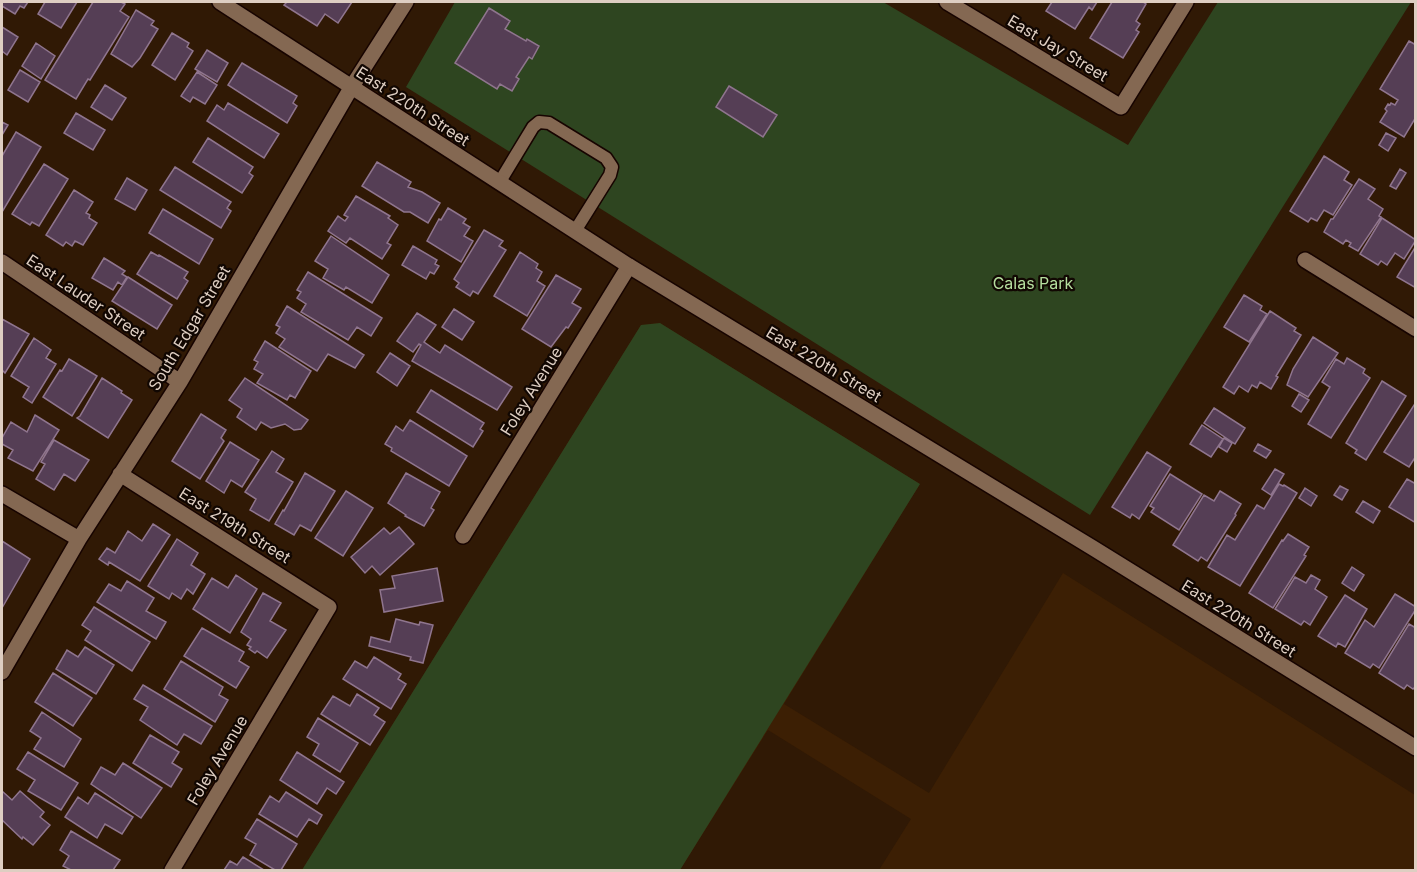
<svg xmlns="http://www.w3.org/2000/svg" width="1417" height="872" viewBox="0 0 1417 872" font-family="Inter,sans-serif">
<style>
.built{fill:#3c1f04}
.green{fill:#2e4520}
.building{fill:#553e55;stroke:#8f758e;stroke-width:1.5}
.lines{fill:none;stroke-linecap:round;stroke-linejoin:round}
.lane-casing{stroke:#170400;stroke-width:15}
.street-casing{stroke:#170400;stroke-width:18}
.secondary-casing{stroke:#170400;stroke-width:18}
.lane{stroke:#846852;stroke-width:12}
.street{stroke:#846852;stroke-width:15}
.secondary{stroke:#846852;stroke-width:15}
.labels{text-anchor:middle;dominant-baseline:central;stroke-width:4.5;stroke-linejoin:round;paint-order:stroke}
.street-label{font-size:16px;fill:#decec2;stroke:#110702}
.park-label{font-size:16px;fill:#b5de9e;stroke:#110702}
</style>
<rect width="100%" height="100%" fill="#301905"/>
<path class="built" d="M660,323L920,484L784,704L929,793L1063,573L1415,795V870H879L911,819L768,730L680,870H302L641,325Z"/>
<path class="green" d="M455,2H883L1128,145L1218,2H1411L1090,515L406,87Z
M660,323L920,484L680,870H302L641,325Z"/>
<path class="building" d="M2,2H28L24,8L20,6L15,14L2,6Z
M45,2H77L61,28L38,14Z
M93,2H121L125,4L120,11L129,17L90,80L88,79L76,99L45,80Z
M287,2H352L338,23L325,14L317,26L284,5Z
M1052,2H1097L1092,10L1089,7L1075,29L1046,11Z
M1112,2H1143L1146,4L1136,21L1140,24L1136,30L1139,32L1123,58L1090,38Z
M489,8L510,21L505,29L526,41L527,39L539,46L532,59L529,57L516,77L519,79L512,91L500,84L497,89L455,63Z
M136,10L154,21L151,25L158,29L140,58L132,67L111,54Z
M2,27L18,37L7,55L2,51Z
M172,33L189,43L187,47L193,51L175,80L152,65Z
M1409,41L1416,45V117L1404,137L1380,122L1387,111L1385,109L1388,104L1390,105L1391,103L1395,105L1398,100L1380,89Z
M36,43L55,56L41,79L22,66Z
M207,50L228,63L217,82L195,69Z
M242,63L297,96L293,103L297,106L287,123L228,85Z
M20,70L40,82L28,102L8,90Z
M197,72L217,85L205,104L193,97L190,102L181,96Z
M105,85L126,98L112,120L91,107Z
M729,86L777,115L763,137L716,107Z
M228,103L279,134L264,158L207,121L217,105L224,110Z
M76,113L105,130L93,150L64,133Z
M2,122L8,125L2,135Z
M16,132L41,147L2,212V156Z
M1386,133L1396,138L1388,151L1379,145Z
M208,138L253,167L249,173L253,176L242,193L193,162Z
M1324,156L1349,172L1344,180L1352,185L1333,215L1324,210L1317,221L1311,218L1308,222L1290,211Z
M377,162L411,182L408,187L422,192L440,203L428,223L410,212H404L362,186Z
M44,164L68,179L39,226L32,222L30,225L12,214Z
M175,167L231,202L227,208L231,211L221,228L160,190Z
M1400,169L1406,173L1396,189L1390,186Z
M127,178L147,190L135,210L115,199Z
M1359,179L1375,189L1368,199L1383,209L1379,216L1381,217L1358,251L1349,246L1351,243L1346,240L1343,244L1324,232L1331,219H1333Z
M74,190L93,202L86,213L90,215L89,218L97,223L83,245L75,241L72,246L66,242L63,246L46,235Z
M356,196L390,216L388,218L398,225L387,243L391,245L382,259L350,238L346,243L328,231L338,216L345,221L348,217L344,215Z
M448,208L466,219L463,223L470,227L464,236L473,241L461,262L427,241L439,219L441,220Z
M163,209L213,239L199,264L149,233Z
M1382,218L1416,240L1404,259L1395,253L1387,265L1381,261L1378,265L1360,254Z
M484,230L503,241L499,246L506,250L478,294L473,291L470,296L456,287L459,283L454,279Z
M331,236L389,275L372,303L346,287L344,290L323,278L328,269L315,261Z
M413,246L437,260L435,264L439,266L434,274L430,272L426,279L402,265Z
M1416,246V288L1397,277Z
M151,252L158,256L159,255L188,272L184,278L188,281L177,299L137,274Z
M520,252L538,264L536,268L542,272L537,281L545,286L527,316L494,296Z
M104,258L125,271L122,274L127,277L122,285L118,282L113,290L92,278Z
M308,272L382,318L371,336L357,327L348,340L301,312L306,304L297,298L301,292L297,290Z
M556,275L581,289L572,303L581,308L568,328L566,327L551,347L522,329Z
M128,277L172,305L157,329L112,301Z
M1244,295L1262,306L1260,310L1267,314L1249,342L1224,327Z
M287,306L364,355L355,368L328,354L317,371L279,347L285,339L276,333L280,327L276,325Z
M454,309L474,322L462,340L442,327Z
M1270,311L1296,328L1294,331L1301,335L1276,376L1278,377L1271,389L1260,382L1257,388L1252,385L1248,392L1239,386L1234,394L1223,387Z
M417,313L436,325L424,342L440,353L445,345L512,387L497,410L412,361L421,345L419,344L413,352L397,341Z
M2,319L29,334L5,373L2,370Z
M1313,337L1338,353L1308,397L1287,385L1293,369Z
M34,338L51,350L46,358L56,364L32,403L23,397L29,387L11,376Z
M265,341L311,371L295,398L290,395L287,400L257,383L263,374L254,369L258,362L254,360Z
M390,353L410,366L397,386L377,372Z
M1347,358L1365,369L1363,373L1370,378L1331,438L1308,424L1330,387L1322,382L1336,359L1344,364Z
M69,359L97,376L72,416L43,397L60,370L62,371Z
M102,378L122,391L121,393L132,400L108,438L77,418L80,416Z
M245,378L308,420L301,429L294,430L285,424L271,428L261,422L256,430L237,417L242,409L229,400Z
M1382,381L1406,396L1366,460L1355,453L1357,450L1346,443Z
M431,390L484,423L480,429L483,431L473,447L417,412Z
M1299,394L1309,400L1301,412L1292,406Z
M1416,402V456L1409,467L1384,452Z
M1214,408L1245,428L1235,444L1204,423Z
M201,414L226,430L221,438L224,441L200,479L172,461Z
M35,415L59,430L33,471L8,458L13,450L2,444V438L11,422L27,432Z
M410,420L467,456L449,486L391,451L392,448L385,444L396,426L403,431Z
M1202,425L1223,439L1211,457L1190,444Z
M1224,438L1232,443L1227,452L1219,447Z
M54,440L89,460L75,481L64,474L54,490L36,479L45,464L41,462Z
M230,442L259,460L242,487L231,480L224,493L206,481Z
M1258,444L1271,451L1266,458L1254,451Z
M272,451L284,459L276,472L293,482L269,521L250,510L256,499L245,492Z
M1147,452L1171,467L1139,519L1132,514L1130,518L1112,507Z
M1275,469L1284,474L1271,495L1262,489Z
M305,473L335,491L311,531L300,525L294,535L275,524L283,510L284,511Z
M406,473L440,492L431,508L434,510L424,526L405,516L406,515L388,503Z
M1170,474L1202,494L1179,530L1151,512L1154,508L1150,506Z
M1407,479L1416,484V523L1389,507Z
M1279,484L1283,486L1284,485L1297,493L1240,586L1208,567L1227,535L1235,540L1257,505L1264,509Z
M1340,486L1348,490L1342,500L1334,495Z
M1305,488L1317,496L1311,506L1299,498Z
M346,491L373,508L343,556L315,538Z
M1220,491L1241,504L1235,514L1236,515L1207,561L1201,557L1198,561L1173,545L1204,495L1214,501Z
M1363,501L1380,511L1373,523L1356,512Z
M153,524L170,535L140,581L109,562L108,565L99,559L107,548L115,553L128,531L142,541Z
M399,527L414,544L380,575L372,566L365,573L351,557L384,528L390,534Z
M1288,534L1309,547L1304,555L1306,556L1273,608L1249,593L1282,540L1283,541Z
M177,539L198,553L191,565L205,574L193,594L187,589L181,599L172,593L169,599L148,586Z
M2,541L30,559L2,608Z
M1352,567L1364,575L1354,591L1342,583Z
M437,568L443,601L384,612L380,590L395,588L392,576Z
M236,575L257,589L230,633L193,609L212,578L228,588Z
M1311,575L1320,580L1315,589L1327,597L1310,625L1304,621L1301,625L1275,609L1295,577L1306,583Z
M127,581L154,598L146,611L166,622L156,639L97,602L109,584L121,591Z
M263,593L281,603L270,621L286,630L267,658L257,651L255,653L249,649L251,647L247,645L251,639L241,632Z
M1395,594L1416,607V609L1379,668L1373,664L1370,668L1345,653L1365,620L1374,627Z
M1345,595L1367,609L1345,647L1338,643L1336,647L1318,636Z
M94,607L150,642L132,671L85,640L91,631L82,625Z
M396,619L419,625L420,622L433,625L423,663L410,660L411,657L369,646L371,637L390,642Z
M1409,624L1416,628V686L1413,689L1407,685L1404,689L1379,673Z
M202,628L244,652L239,661L249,667L236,688L184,656Z
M85,647L114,665L96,694L56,669L67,650L78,657Z
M374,657L401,674L398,679L406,684L391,709L343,679L355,661L367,668Z
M181,661L223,687L219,695L228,700L215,722L164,689Z
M53,673L92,698L73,726L35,702Z
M143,685L212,726L201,744L184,734L177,745L140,720L148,707L134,699Z
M357,694L379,708L374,715L385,722L370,745L321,714L333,696L350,706Z
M42,712L81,739L64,767L34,749L41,738L30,731Z
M318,718L358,743L340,772L313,755L319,744L307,737Z
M150,735L179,752L172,763L182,769L171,787L133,763Z
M28,752L78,783L61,810L28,791L35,780L17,769Z
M297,752L344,782L336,794L327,788L317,804L280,780Z
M123,763L162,788L141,818L91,784L101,767L115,775Z
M2,791L12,800L20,791L44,812L40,817L50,825L33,845L23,837L22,839L2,820Z
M286,792L322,815L317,824L309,819L297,837L259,814L270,796L279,802Z
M95,793L133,817L122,834L105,824L97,838L65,817L78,797L88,804Z
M257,819L297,844L281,870H275L250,855L256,844L245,838Z
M71,831L120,860L113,870H71L63,866L69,856L60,850Z
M243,857L264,870H224L230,861L237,865Z"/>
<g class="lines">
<defs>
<path id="lane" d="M499,183L533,127L539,122L549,123L606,158L612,167L610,175L575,231"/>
<path id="street" d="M947,2L1121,107L1186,2
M1305,260L1416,329
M2,262L180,382
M120,474L329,607L172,870
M2,494L79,539
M463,536L629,266
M2,672L79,539L180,382L351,88L406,2"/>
<path id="secondary" d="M220,2L629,266L1093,548L1416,748"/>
</defs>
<use href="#lane" class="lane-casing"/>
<use href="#street" class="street-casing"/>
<use href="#secondary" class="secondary-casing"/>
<use href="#lane" class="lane"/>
<use href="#street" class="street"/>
<use href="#secondary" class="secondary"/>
</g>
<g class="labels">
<g class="street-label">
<text transform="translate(1058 48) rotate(31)">East Jay Street</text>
<text transform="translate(413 106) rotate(33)">East 220th Street</text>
<text transform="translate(86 297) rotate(34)">East Lauder Street</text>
<text transform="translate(189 328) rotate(-59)">South Edgar Street</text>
<text transform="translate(824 364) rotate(31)">East 220th Street</text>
<text transform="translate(531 391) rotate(-58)">Foley Avenue</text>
<text transform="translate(235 525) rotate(32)">East 219th Street</text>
<text transform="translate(1239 618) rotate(32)">East 220th Street</text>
<text transform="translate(217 760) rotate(-59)">Foley Avenue</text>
</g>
<g class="park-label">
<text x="1033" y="283">Calas Park</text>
</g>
</g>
<rect width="1417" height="872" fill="none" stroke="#decec2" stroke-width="6"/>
</svg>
